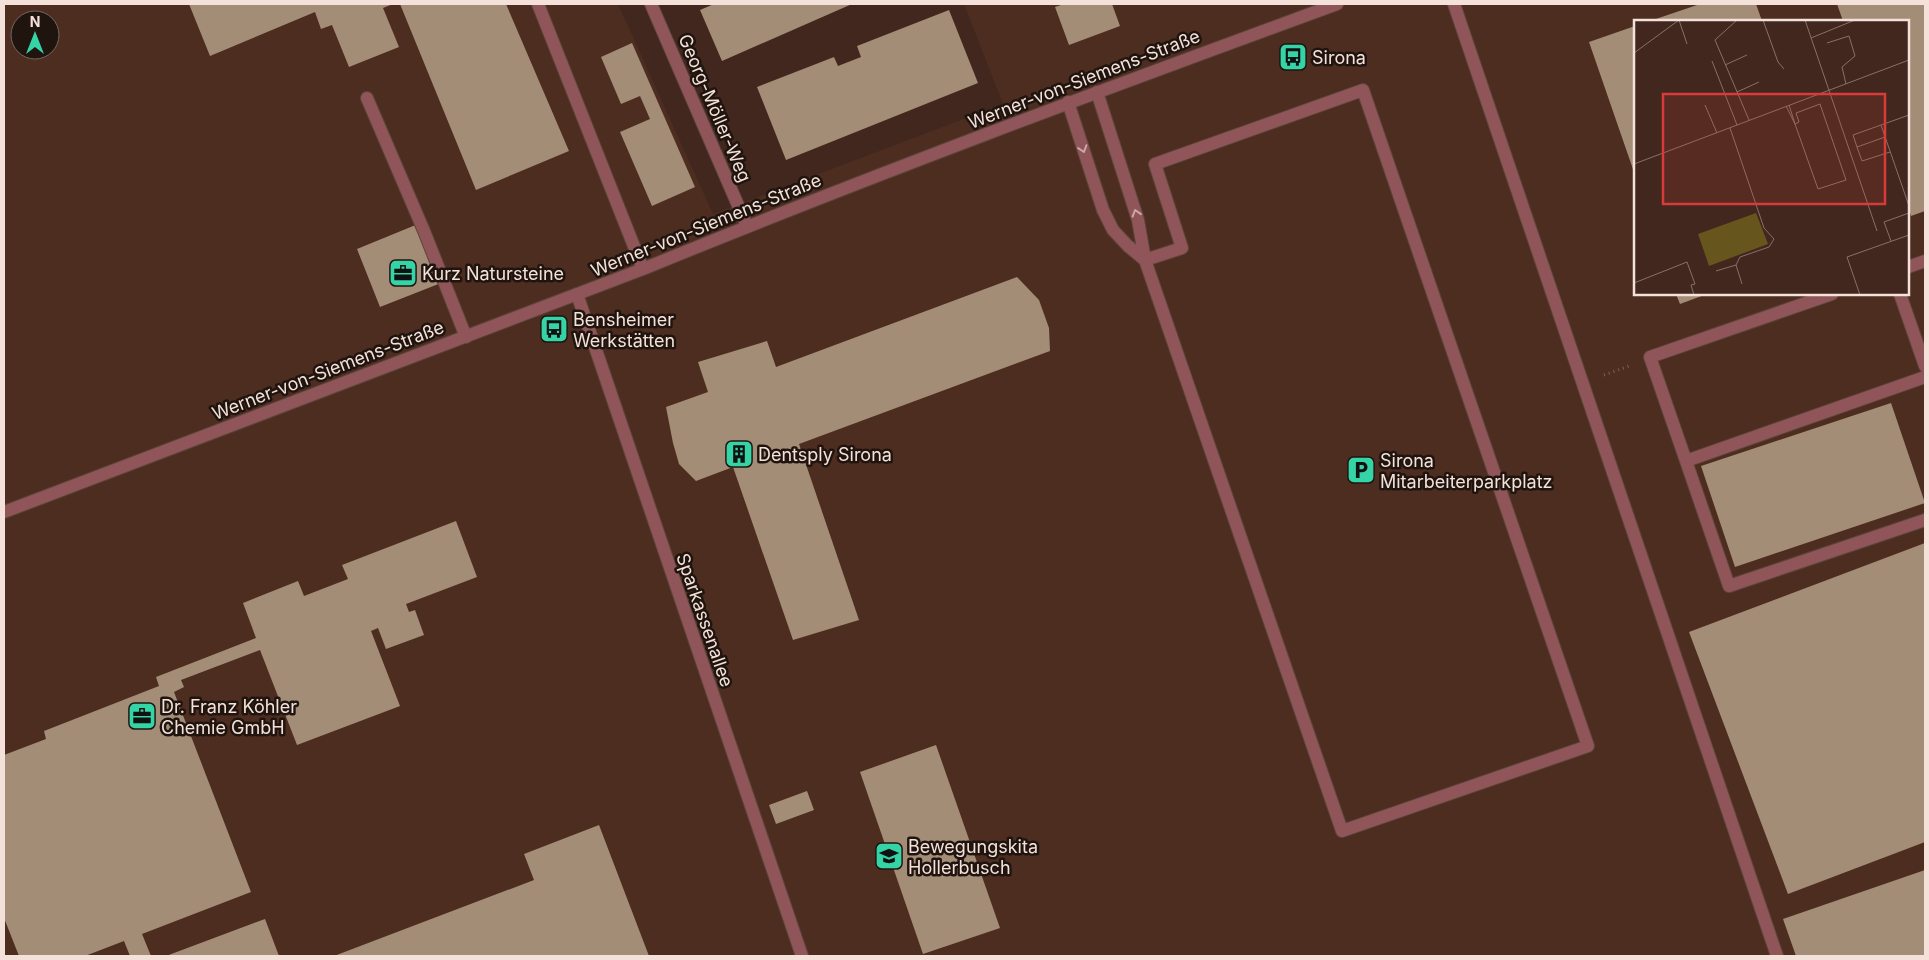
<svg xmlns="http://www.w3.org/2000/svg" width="1929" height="960" viewBox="0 0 1929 960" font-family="Inter,sans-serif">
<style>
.built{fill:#4e2d21;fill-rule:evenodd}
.building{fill:#a48d76}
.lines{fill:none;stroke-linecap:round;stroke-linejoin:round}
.minor-casing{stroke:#5d453c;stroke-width:14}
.path{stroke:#7a625a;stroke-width:3;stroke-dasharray:1 4;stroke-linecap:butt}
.minor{stroke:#905559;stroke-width:12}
.oneway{stroke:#cba9a6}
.labels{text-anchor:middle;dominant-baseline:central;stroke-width:5;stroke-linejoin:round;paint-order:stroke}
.poi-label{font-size:18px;fill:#f3e1da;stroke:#20140f;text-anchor:start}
.street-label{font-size:18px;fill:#f3e1da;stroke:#20140f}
.inset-road{fill:none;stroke:#887169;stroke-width:1}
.view{fill:#d93a3a;fill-opacity:0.15;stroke:#d93a3a;stroke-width:2.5}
.inset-edge{fill:none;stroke:#f3e1da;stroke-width:2.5}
</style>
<rect width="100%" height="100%" fill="#41271e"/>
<path class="built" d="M4,4H618L713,214L1003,104L964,4H1925V956H4ZM20,20H50V50H20ZM1635,21H1908V294H1635Z"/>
<path class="building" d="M189,4H393L383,8L399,47L349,67L332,25L321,29L315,12L210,56Z
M400,4H506L569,151L476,190Z
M714,4H852L722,61L700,10Z
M1064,4H1112L1120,26L1069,45L1055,7Z
M1700,4H1756L1762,21H1650Z
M1837,4H1925V211L1911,216L1908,205V21H1843Z
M949,10L978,83L786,160L757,87L834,57L838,66L861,57L857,46Z
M1635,26V175L1589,42Z
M632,43L695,187L652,206L620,132L650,119L640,96L621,104L601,57Z
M418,224L441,283L380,307L357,249Z
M1017,277L1039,300L1049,328L1050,351L799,444L859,620L793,640L733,467L696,481L679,464L673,443L666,407L708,392L698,362L767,341L776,367Z
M1676,294H1707L1680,304Z
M1891,403L1925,503L1735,567L1701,466Z
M456,521L477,577L406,604L409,612L415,610L424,635L386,649L378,628L371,631L400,706L297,745L260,650L181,680L184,687L174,692L251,892L142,934L151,956H130L124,941L85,956H19L4,918V755L46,739L44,731L159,686L156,677L256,638L243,603L298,581L304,596L348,579L342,565Z
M1925,543V842L1788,894L1689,632Z
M936,745L1000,928L923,954L860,772Z
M807,791L814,810L776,824L769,805Z
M599,825L649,956H334L534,880L524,854Z
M1925,870V956H1796L1783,919Z
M265,919L279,956H166Z"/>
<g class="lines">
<defs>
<path id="minor" d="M538,4L643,269
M651,4L747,226
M1454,4L1777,956
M1097,92L1138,220L1145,260L1342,831L1588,746L1363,90L1155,164L1182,248L1145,260
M367,98L424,231L466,337
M1068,102L1103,210L1113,230L1128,246L1145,260
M1908,267L1925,261
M577,294L802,956
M1832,294L1650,357L1686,461L1925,377
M1900,294L1925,366
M1686,461L1729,586L1925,520
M4,512L643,269C872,175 1105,89 1337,4"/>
</defs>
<use href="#minor" class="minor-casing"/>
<path class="path" d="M1604,375L1629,366"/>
<use href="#minor" class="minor"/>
</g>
<defs><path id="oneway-chevron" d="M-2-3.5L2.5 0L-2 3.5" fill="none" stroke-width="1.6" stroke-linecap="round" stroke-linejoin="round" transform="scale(1.25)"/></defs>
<g class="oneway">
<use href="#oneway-chevron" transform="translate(1083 149) rotate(72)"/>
<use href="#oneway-chevron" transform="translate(1136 213) rotate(-107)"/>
</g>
<defs>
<symbol id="bus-square" viewBox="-11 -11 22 22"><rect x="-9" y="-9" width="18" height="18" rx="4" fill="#35d4a7" stroke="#20140f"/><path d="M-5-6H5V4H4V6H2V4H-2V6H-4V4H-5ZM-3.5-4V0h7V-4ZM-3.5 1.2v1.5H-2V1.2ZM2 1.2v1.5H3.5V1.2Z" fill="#111"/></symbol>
<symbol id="office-square" viewBox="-11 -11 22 22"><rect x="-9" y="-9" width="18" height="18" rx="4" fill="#35d4a7" stroke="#20140f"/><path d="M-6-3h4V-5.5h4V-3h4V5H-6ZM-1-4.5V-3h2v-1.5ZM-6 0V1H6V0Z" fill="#111"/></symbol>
<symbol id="building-square" viewBox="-11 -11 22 22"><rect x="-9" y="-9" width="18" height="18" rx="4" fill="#35d4a7" stroke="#20140f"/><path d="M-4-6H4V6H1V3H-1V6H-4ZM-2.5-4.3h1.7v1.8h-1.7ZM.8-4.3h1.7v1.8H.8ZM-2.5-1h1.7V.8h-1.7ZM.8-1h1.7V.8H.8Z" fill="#111"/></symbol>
<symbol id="parking-square" viewBox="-11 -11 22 22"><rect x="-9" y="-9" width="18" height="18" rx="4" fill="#35d4a7" stroke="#20140f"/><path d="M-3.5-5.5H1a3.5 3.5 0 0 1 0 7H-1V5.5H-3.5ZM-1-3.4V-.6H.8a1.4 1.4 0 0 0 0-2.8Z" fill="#111"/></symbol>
<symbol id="school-square" viewBox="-11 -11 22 22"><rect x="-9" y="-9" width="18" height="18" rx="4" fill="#35d4a7" stroke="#20140f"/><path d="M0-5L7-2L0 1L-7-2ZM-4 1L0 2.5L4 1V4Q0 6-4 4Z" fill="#111"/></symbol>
</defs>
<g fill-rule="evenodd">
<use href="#bus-square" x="1277" y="41" width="32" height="32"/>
<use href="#office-square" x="387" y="257" width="32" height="32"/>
<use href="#bus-square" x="538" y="313" width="32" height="32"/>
<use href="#building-square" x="723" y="438" width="32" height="32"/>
<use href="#parking-square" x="1345" y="454" width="32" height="32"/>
<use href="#office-square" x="126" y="700" width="32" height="32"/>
<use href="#school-square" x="873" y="840" width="32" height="32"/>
</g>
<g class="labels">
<g class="poi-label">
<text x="1312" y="57">Sirona</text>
<text x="422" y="273">Kurz Natursteine</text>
<text x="573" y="319">Bensheimer<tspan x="573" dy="21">Werkstätten</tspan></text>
<text x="758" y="454">Dentsply Sirona</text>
<text x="1380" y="460">Sirona<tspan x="1380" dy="21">Mitarbeiterparkplatz</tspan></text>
<text x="161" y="706">Dr. Franz Köhler<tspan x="161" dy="21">Chemie GmbH</tspan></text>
<text x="908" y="846">Bewegungskita<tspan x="908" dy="21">Hollerbusch</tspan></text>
</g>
<g class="street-label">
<text transform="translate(1084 79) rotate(-21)">Werner-von-Siemens-Straße</text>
<text transform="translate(715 108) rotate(67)">Georg-Möller-Weg</text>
<text transform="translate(706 225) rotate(-22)">Werner-von-Siemens-Straße</text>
<text transform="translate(328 370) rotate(-21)">Werner-von-Siemens-Straße</text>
<text transform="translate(705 620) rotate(71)">Sparkassenallee</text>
</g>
</g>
<g transform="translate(1634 20)">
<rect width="275" height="275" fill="#41271e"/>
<path d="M122,193L134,224L75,246L64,214Z" fill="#66551c"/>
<path class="inset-road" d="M45,0L53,24M103,0L81,20L115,100M129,0L144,42L150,49M171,0L243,211M177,18L221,0M193,23L215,16L221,36L208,47L212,64M0,33L45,0M78,41L103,105M91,45L113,35M103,72L125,62M71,85L83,113M155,85L161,104L184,169L212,160L186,84L162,93L165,102L161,104M152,86L161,104M275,95L247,105L275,186M247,105L219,115L223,127L251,117M223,127L228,141L256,132M0,144L275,40M257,221L250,202L275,193M102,245L108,264M82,251L102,245L106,237L135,227L140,219L130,208L96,108M0,263L53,242L61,264L57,265L60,275M226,275L213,237L275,215"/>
<path class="view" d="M29,74H251V184H29Z"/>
<rect width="275" height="275" class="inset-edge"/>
</g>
<rect width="1929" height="960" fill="none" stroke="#f3e1da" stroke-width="10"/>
<g transform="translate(35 35)"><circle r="24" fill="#20140f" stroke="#746660"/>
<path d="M0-4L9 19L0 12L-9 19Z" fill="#35d4a7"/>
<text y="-8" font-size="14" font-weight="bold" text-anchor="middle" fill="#f3e1da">N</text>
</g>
</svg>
